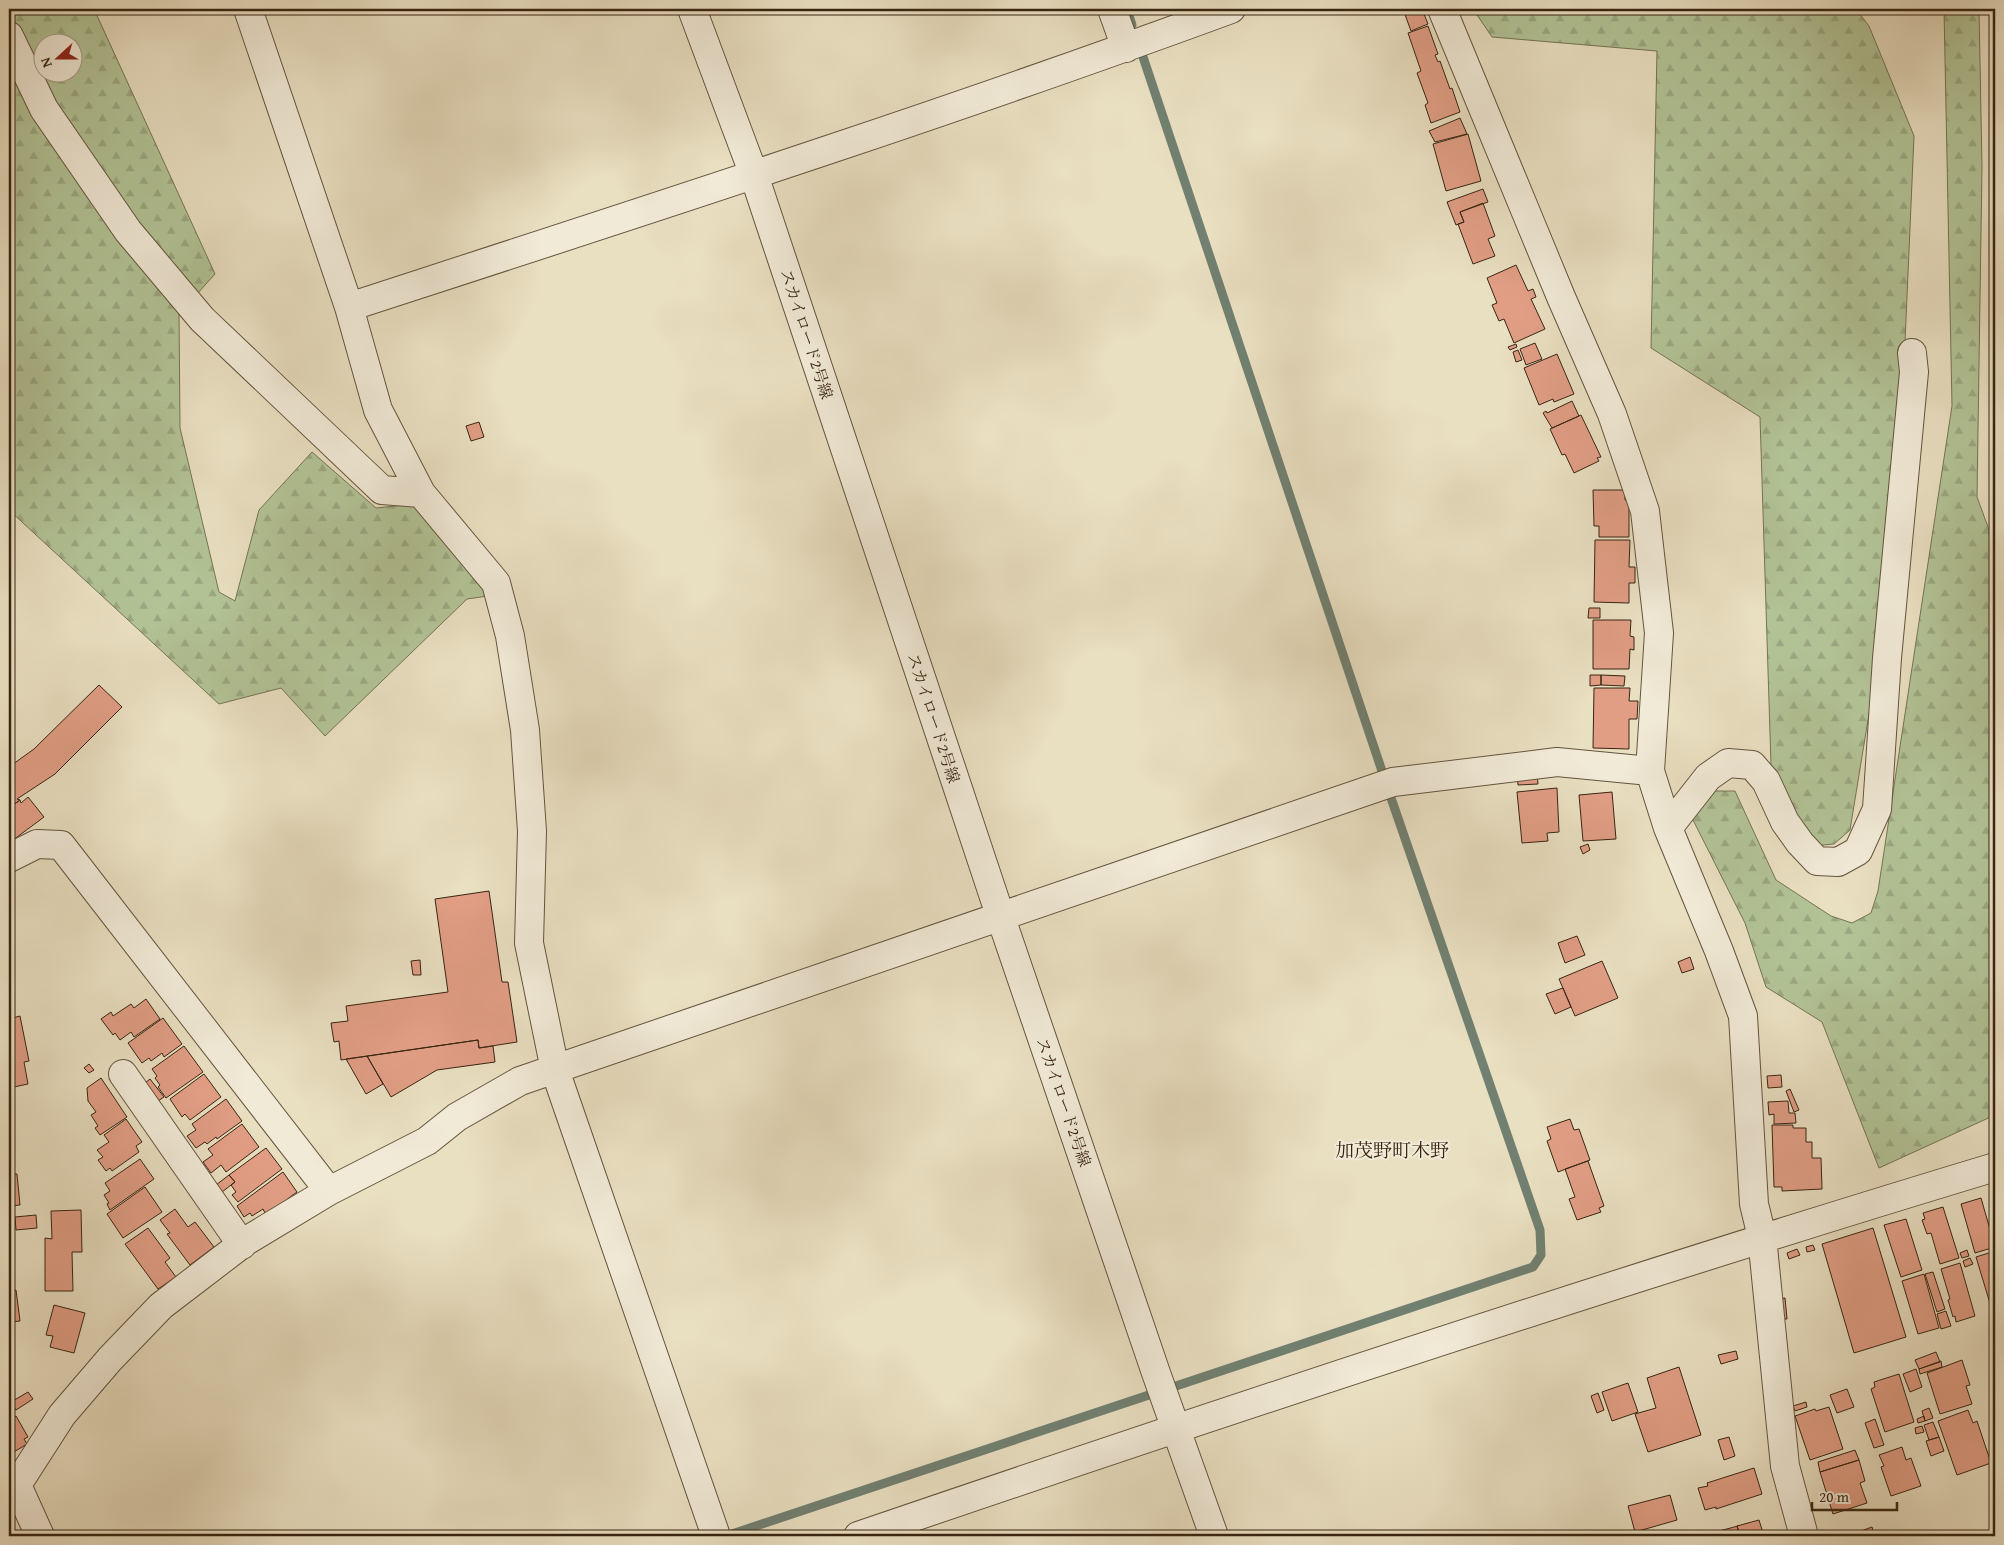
<svg xmlns="http://www.w3.org/2000/svg" width="2004" height="1545" viewBox="0 0 2004 1545" font-family="'Gentium Book Plus','Noto Serif JP',serif">
<style>
.forest{fill:url(#forest-firs);stroke:#757454;fill-rule:evenodd}
.lines{fill:none;stroke-linecap:round;stroke-linejoin:round}
.stream{stroke:#718071;stroke-width:9}
.building{fill:#e19e85;stroke:#382512}
.minor-casing{stroke:#64543e;stroke-width:30}
.minor{stroke:#f1ead7;stroke-width:28}
.labels{text-anchor:middle;dominant-baseline:central;stroke-width:4;stroke-linejoin:round;paint-order:stroke}
.street-label{font-size:16px;fill:#382512;stroke:#f1ead7}
.quarter-label{font-size:19px;fill:#382512;stroke:#f1ead7}
</style>
<defs>
<pattern id="forest-firs" width="22" height="20" patternUnits="userSpaceOnUse" patternTransform="scale(1.25)"><rect width="22" height="20" fill="#b2c396"/><path d="M5 1l3.5 6h-7zM16 11l3.5 6h-7z" fill="#9aa780"/></pattern>
</defs>
<rect width="100%" height="100%" fill="#e9dfc1"/>
<filter id="stains"><feTurbulence type="fractalNoise" baseFrequency=".004" numOctaves="4"/><feColorMatrix values="0 0 0 0 .2 0 0 0 0 .09 0 0 0 0 .02 0 0 0 .5 -.17"/></filter>
<radialGradient id="worn" r=".72"><stop offset=".6" stop-color="#630" stop-opacity="0"/><stop offset="1" stop-color="#630" stop-opacity=".3"/></radialGradient>
<path class="forest" d="M9,9H94L215,274L179,314L180,428L219,592L235,601L259,510L312,452L376,508L415,504L488,596L467,599L325,736L281,688L219,704L9,510ZM42,42H72V72H42Z
M1473,9H1856L1869,26L1914,136L1896,549L1850,830L1834,844L1812,846L1771,765L1760,417L1651,348L1657,51L1492,37Z
M1944,9H1979L1982,167L1977,497L1995,546V1115L1879,1168L1822,1022L1766,987L1745,923L1691,816L1714,791H1735L1776,880L1831,916L1852,923L1871,913L1878,891L1952,406Z"/>
<g class="lines">
<path class="stream" d="M1127,9L1132,25
M726,1536L1533,1267L1541,1255L1540,1230L1390,795L1139,45"/>
</g>
<path class="building" d="M1403,9H1422L1428,24L1411,31Z
M1428,26L1438,54L1435,55L1438,62L1440,61L1450,89L1452,88L1460,112L1431,123L1425,105L1428,103L1417,73L1421,71L1408,33Z
M1460,118L1467,134L1435,142L1429,131Z
M1468,134L1481,181L1446,191L1433,144Z
M1483,189L1488,202L1460,212L1464,222L1456,225L1447,202Z
M1483,203L1495,236L1488,239L1495,256L1473,264L1458,224L1464,222L1460,212Z
M1516,265L1528,291L1533,289L1536,297L1531,299L1545,329L1514,343L1504,319L1499,321L1492,305L1497,303L1487,278Z
M1535,343L1542,359L1526,365L1520,349Z
M1516,344L1517,347L1510,350L1508,347Z
M1518,350L1522,360L1516,362L1513,352Z
M1557,354L1574,394L1554,402L1553,399L1539,405L1524,368Z
M1572,401L1579,416L1552,428L1543,413L1546,411L1547,413Z
M1581,415L1601,457L1597,458L1599,461L1574,473L1565,454L1562,455L1550,429Z
M479,422L484,437L471,441L466,426Z
M1593,490H1625V500H1629V537H1599V526H1594Z
M1595,540H1630L1629,567H1635V583H1629V603L1594,602Z
M1589,608H1600V618H1588Z
M1593,620H1631L1630,636L1634,637V650L1630,649L1629,669H1593Z
M1590,675H1601V685L1590,686Z
M1601,675L1625,676L1624,686L1601,685Z
M99,685L122,707L55,774L17,799L20,800L9,808V767L34,749Z
M1594,688H1630L1629,701H1638L1637,719H1629V749L1593,748Z
M1537,773L1538,784L1518,785L1517,774Z
M1557,788L1559,832L1547,833L1548,841L1522,843L1517,792Z
M1612,792L1616,839L1583,841L1579,795Z
M28,797L44,817L9,843V808L20,800L21,803Z
M1588,844L1590,850L1583,854L1580,847Z
M489,891L502,982H508L517,1042L479,1048L478,1040L341,1060L339,1041L334,1042L331,1023L348,1021L346,1006L448,992L435,899Z
M1577,936L1585,955L1565,963L1558,943Z
M1690,957L1694,969L1682,973L1678,962Z
M420,960L421,975H413L411,961Z
M1602,961L1618,998L1575,1016L1559,979Z
M1563,988L1571,1007L1555,1014L1546,994Z
M146,999L160,1019L134,1037L131,1032L120,1040L115,1033L113,1035L101,1019L111,1012L113,1016L131,1004L134,1008Z
M20,1016L29,1061L24,1062L28,1084L9,1088V1019Z
M163,1018L182,1044L164,1057L162,1053L151,1061L149,1058L142,1063L128,1043Z
M478,1040L479,1048L493,1046L495,1062L437,1070L391,1097L367,1056Z
M184,1046L203,1072L166,1098L158,1087L160,1085L155,1078L157,1076L152,1069Z
M367,1056L383,1084L366,1094L346,1059Z
M89,1064L94,1070L89,1073L84,1068Z
M204,1074L221,1097L190,1120L185,1114L182,1117L170,1099Z
M1781,1075L1782,1087L1768,1088L1767,1076Z
M101,1078L127,1117L100,1135L95,1128L98,1126L91,1115L96,1112L88,1101L87,1088Z
M150,1079L164,1097L158,1101L145,1083Z
M1790,1089L1799,1110L1794,1112L1786,1091Z
M226,1099L242,1121L217,1139L216,1137L207,1144L205,1142L196,1148L187,1136L196,1130L192,1124Z
M1788,1101L1789,1113H1795L1796,1123L1774,1124V1114L1769,1115L1768,1102Z
M126,1119L142,1142L136,1146L139,1152L112,1171L110,1168L106,1171L98,1160L103,1157L97,1150L109,1142L104,1135Z
M1570,1119L1574,1130L1579,1129L1590,1160L1558,1172L1547,1141L1551,1139L1547,1127Z
M242,1124L259,1147L226,1172L221,1165L211,1173L203,1162L213,1155L208,1149Z
M1772,1125H1793V1128H1806V1142H1812V1158H1821L1822,1189L1782,1191V1187H1774Z
M266,1148L282,1169L238,1202L232,1195L236,1192L231,1185L235,1182L229,1175Z
M140,1159L154,1179L110,1210L107,1204L109,1203L104,1195L110,1191L105,1183Z
M1588,1161L1604,1206L1599,1208L1601,1212L1577,1220L1569,1199L1575,1197L1565,1169Z
M283,1172L297,1192L266,1215L263,1209L252,1216L250,1213L244,1217L237,1206Z
M9,1174H17L20,1205L9,1206Z
M229,1175L235,1182L222,1192L216,1185Z
M145,1187L162,1212L123,1238L107,1214Z
M1981,1198L1995,1247L1975,1253L1961,1204Z
M1943,1207L1959,1258L1940,1264L1931,1233L1927,1234L1922,1220L1925,1219L1923,1213Z
M175,1209L188,1227L195,1222L214,1247L190,1265L167,1234L170,1233L160,1220Z
M81,1210L82,1252H72L73,1291H45V1238L52,1239L51,1211Z
M36,1215L37,1228L16,1230L15,1217Z
M1906,1219L1922,1270L1901,1277L1884,1225Z
M148,1228L170,1258L165,1262L176,1277L158,1289L125,1244Z
M1873,1228L1906,1337L1854,1353L1822,1244Z
M1813,1245L1815,1250L1807,1252L1806,1247Z
M1797,1249L1800,1255L1789,1259L1787,1253Z
M1967,1250L1969,1256L1962,1258L1960,1253Z
M1995,1251V1309L1992,1310L1976,1257Z
M1970,1258L1973,1264L1965,1267L1963,1261Z
M1960,1263L1975,1316L1956,1322L1955,1316L1953,1317L1948,1300L1950,1299L1941,1269Z
M1933,1272L1945,1309L1937,1312L1925,1274Z
M1924,1274L1939,1328L1918,1334L1902,1281Z
M16,1290L20,1321L9,1322V1291Z
M1785,1298L1787,1319H1780L1779,1299Z
M54,1305L85,1313L74,1353L50,1347L53,1336L46,1335Z
M1946,1311L1951,1326L1941,1329L1937,1314Z
M1736,1351L1738,1359L1721,1364L1718,1355Z
M1936,1352L1940,1362L1919,1369L1915,1360Z
M1962,1360L1970,1385L1966,1386L1972,1404L1940,1414L1927,1373Z
M1941,1361L1942,1367L1920,1374L1919,1369Z
M1679,1367L1701,1435L1648,1452L1635,1414L1656,1408L1647,1378Z
M1916,1369L1922,1387L1910,1392L1903,1374Z
M1899,1374L1914,1422L1885,1432L1871,1389L1875,1387L1874,1382Z
M1628,1383L1638,1412L1612,1421L1602,1392Z
M1847,1389L1854,1407L1837,1413L1830,1395Z
M28,1392L33,1399L16,1410L11,1402Z
M1598,1393L1604,1410L1597,1413L1591,1396Z
M1806,1402L1807,1407L1795,1411L1793,1406Z
M1829,1407L1843,1449L1810,1460L1795,1416L1815,1409L1816,1411Z
M1929,1408L1933,1418L1925,1421L1922,1411Z
M1968,1410L1973,1423L1977,1421L1991,1463L1957,1475L1938,1421Z
M16,1416L28,1437L24,1439L27,1444L9,1455V1420Z
M1924,1416L1925,1421L1918,1423L1917,1419Z
M1875,1419L1884,1445L1874,1448L1865,1423Z
M1933,1422L1939,1437L1929,1440L1924,1425Z
M1922,1426L1924,1432L1916,1434L1915,1428Z
M1729,1437L1735,1456L1724,1460L1718,1440Z
M1939,1437L1944,1451L1931,1456L1926,1441Z
M1902,1447L1906,1460L1911,1458L1921,1486L1891,1496L1881,1467L1884,1466L1879,1455Z
M1855,1450L1859,1460L1820,1472L1818,1462Z
M1859,1460L1865,1481L1860,1483L1867,1503L1833,1514L1820,1472Z
M1754,1468L1762,1494L1716,1509V1507L1705,1510L1698,1488L1708,1486L1707,1483Z
M1670,1495L1677,1520L1635,1532L1628,1506Z
M1759,1520L1764,1536H1740L1737,1526Z
M1737,1526L1740,1536H1700L1738,1526Z
M1872,1527L1875,1536H1857L1862,1534L1861,1531Z
M19,1531L21,1536H9V1535Z"/>
<g class="lines">
<defs>
<path id="minor" d="M248,9L349,307L378,410L421,493L496,583L510,636L525,730L532,831L529,943L555,1070L716,1536
M692,9L754,175L1000,915L1156,1373L1214,1536
M1112,9L1126,48
M1442,9L1561,297L1612,414L1645,511L1659,633L1650,771L1668,828L1719,951L1743,1016L1754,1204L1762,1237L1785,1466L1804,1536
M9,36L44,109L128,231L202,319L382,490L421,493
M349,307C644,211 940,116 1231,9
M1668,828L1708,777L1728,763L1752,765L1766,781L1785,822L1800,843L1817,861L1838,862L1858,851L1877,809L1887,658L1914,372L1912,353
M9,858L37,844L61,845L329,1191
M123,1074L242,1245
M9,1476L17,1485L40,1536
M17,1485L62,1415L110,1359L161,1306L246,1241L329,1191L427,1141L457,1117L520,1081L1393,782L1557,762L1650,771
M858,1536C1236,1407 1614,1282 1995,1167"/>
</defs>
<use href="#minor" class="minor-casing"/>
<use href="#minor" class="minor"/>
</g>
<g class="labels">
<g class="street-label">
<text transform="translate(807 334) rotate(72)">スカイロード2号線</text>
<text transform="translate(934 718) rotate(72)">スカイロード2号線</text>
<text transform="translate(1064 1102) rotate(71)">スカイロード2号線</text>
</g>
<g class="quarter-label">
<text x="1392" y="1150">加茂野町木野</text>
</g>
</g>
<rect width="2004" height="1545" fill="none" stroke="#e9dfc1" stroke-width="30"/>
<rect x="10" y="10" width="1984" height="1525" fill="none" stroke="#382512" stroke-width="2.5"/>
<rect x="15" y="15" width="1974" height="1515" fill="none" stroke="#382512"/>
<g transform="translate(58 58) rotate(249)"><circle r="24" fill="#f1ead7" stroke="#a79b88"/>
<path d="M0-4L9 19L0 12L-9 19Z" fill="#8f2418"/>
<text y="-8" font-size="14" font-weight="bold" text-anchor="middle" fill="#382512">N</text>
</g>
<path d="M1812 1502v8h85v-8" fill="none" stroke="#382512" stroke-width="2.5"/>
<text x="1819" y="1502" font-size="15" fill="#382512" stroke="#f1ead7" stroke-width="4" paint-order="stroke">20 m</text>
<rect width="100%" height="100%" filter="url(#stains)"/>
<rect width="100%" height="100%" fill="url(#worn)"/>
</svg>
